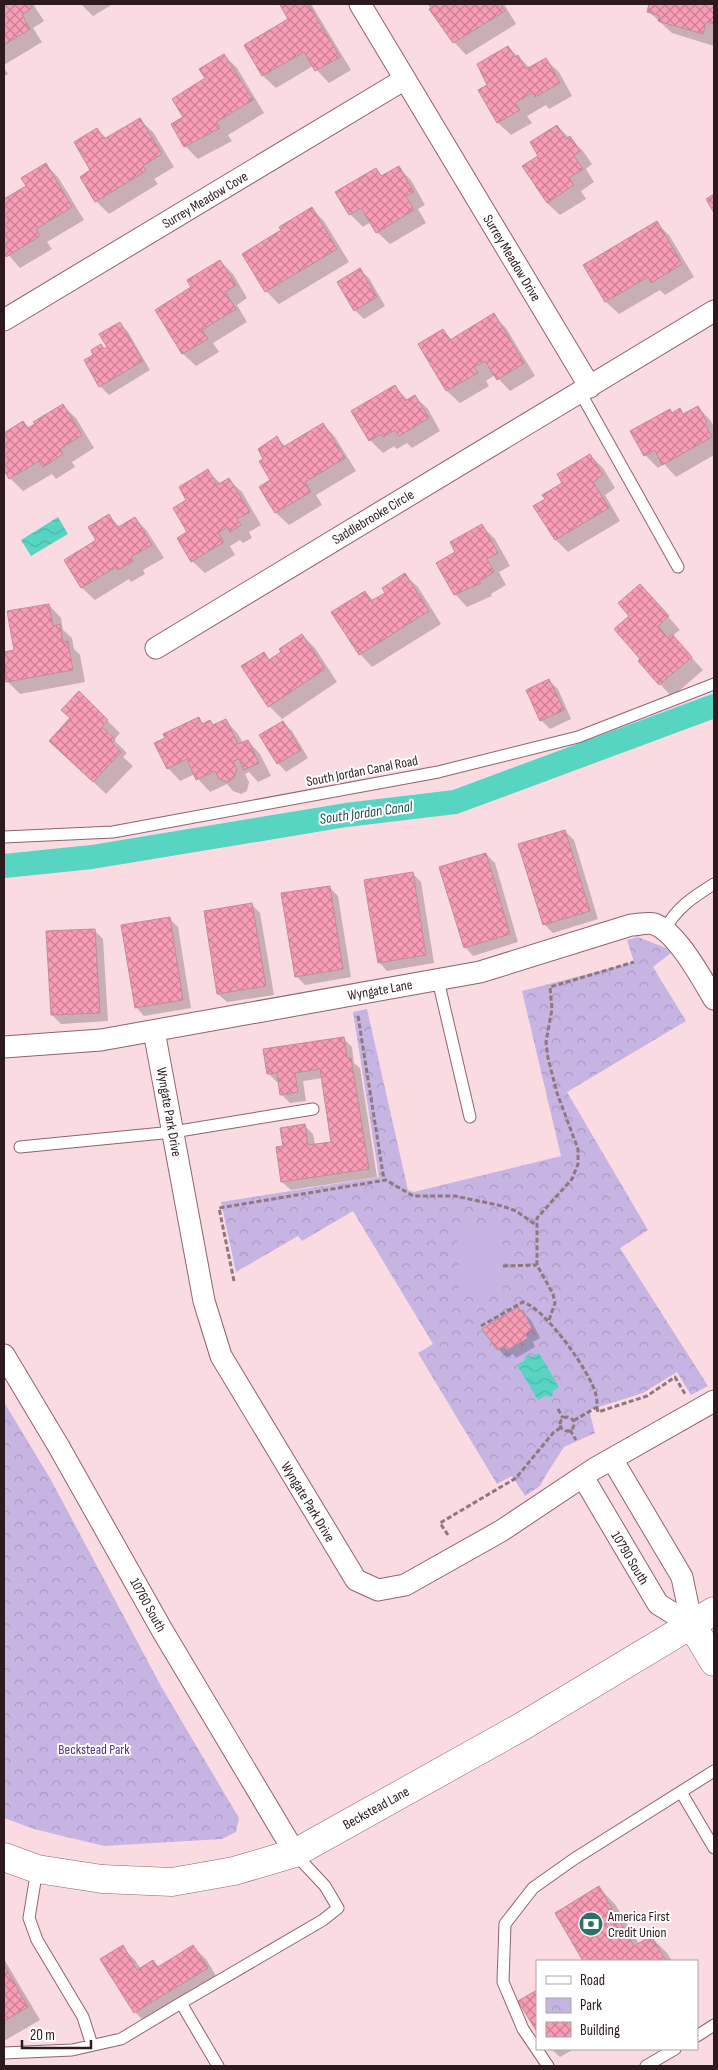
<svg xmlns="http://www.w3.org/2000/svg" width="718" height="2070" viewBox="0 0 718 2070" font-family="'Sofia Sans Condensed',sans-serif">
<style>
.park{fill:url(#park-crowns)}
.pitch{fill:#c6b4e3}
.water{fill:url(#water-waves)}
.shadow{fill:#0003}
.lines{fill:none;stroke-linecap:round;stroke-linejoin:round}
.canal{stroke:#58d5c2;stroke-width:24}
.building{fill:url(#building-cross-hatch);stroke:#be8e9a}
.lane-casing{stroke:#8f626e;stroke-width:13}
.street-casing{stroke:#8f626e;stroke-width:23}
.secondary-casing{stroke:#8f626e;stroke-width:29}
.path{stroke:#90777d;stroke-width:3;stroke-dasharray:5 2.5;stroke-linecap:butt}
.lane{stroke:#fff;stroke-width:11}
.street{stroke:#fff;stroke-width:21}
.secondary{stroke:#fff;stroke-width:28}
.labels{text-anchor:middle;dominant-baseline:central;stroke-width:4;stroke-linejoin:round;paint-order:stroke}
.street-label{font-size:14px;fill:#2c1a1f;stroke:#fff}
.park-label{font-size:14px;fill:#582e87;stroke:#fff}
.poi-label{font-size:14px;fill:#2c1a1f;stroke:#fff;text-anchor:start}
.water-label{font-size:15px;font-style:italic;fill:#1d524a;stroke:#fff}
</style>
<defs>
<pattern id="park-crowns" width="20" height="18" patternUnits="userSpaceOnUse" patternTransform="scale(1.25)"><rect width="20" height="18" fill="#c6b4e3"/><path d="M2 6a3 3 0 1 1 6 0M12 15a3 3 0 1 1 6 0" fill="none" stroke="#aa9ac2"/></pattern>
<pattern id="water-waves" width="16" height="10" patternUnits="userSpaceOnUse" patternTransform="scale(1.25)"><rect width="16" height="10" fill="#58d5c2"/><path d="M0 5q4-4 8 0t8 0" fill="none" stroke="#4db6a6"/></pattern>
<pattern id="building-cross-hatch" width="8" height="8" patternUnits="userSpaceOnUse" patternTransform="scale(1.25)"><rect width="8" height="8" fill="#f99db6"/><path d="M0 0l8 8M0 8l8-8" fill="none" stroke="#ca7f93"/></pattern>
</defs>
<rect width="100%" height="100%" fill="#fbdbe2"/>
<path class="park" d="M638,937L666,948L671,953L653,967L686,1021L567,1092L648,1230L620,1248L708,1386L691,1395L677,1372L643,1393L589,1410L595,1433L564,1447L546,1475L540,1486L525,1496L512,1476L497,1484L418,1353L433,1344L353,1211L302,1241L298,1236L236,1272L221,1202L379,1177L353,1012L367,1009L408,1190L414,1192L561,1156L522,991L634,962L627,940Z
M4,1402L51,1480L162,1688L239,1818L236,1832L222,1839L104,1846L34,1829L4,1818Z"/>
<path class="pitch" d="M502,1227L503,1290L459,1291L457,1228Z"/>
<path class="water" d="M58,517L68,534L31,556L21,540Z
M539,1353L559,1387L553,1391L552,1397L545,1396L538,1400L517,1365L524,1361L526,1355L532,1357Z"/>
<path class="shadow" d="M4,4H33L44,21L33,28L42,42L4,65Z
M81,4H113L93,16Z
M285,4H311L351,70L329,83L313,66L276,88L263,76L246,46L290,20L282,6Z
M430,4H504L516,24L466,55L454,42Z
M651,4H714V46L672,33L648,11Z
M508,47L530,68L546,60L559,72L572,96L549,109L546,105L527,116L532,123L511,135L498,123L480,91L489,86Z
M224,55L237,68L264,113L228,135L232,141L198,159L185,146L184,118L207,79Z
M4,68L8,74L4,76Z
M140,120L153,132L174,167L154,179L158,184L109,214L96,201L92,171L97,129L107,139Z
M557,126L583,151L592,164L586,169L594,182L581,191L586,199L560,215L547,203L540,156Z
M45,164L58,177L84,220L47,242L52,249L20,268L4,250V201L27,187Z
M398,167L411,180L425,205L418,209L426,223L390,244L377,232L371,222L363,227L350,214L375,169L383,177Z
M312,209L324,221L349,262L279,304L266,291L244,254L283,231Z
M656,223L669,235L694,277L665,295L660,290L619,314L606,302L585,265Z
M220,261L233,274L247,298L237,305L247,322L213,343L219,352L196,366L183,354L156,310L193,287Z
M360,270L369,278L385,306L364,319L355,310L338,283Z
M493,315L506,328L535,376L510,391L495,375L486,381L489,386L460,403L447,391L420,344L443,330L452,340Z
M120,324L128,332L150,370L109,395L100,386L86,361L108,347Z
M395,387L408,400L415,397L428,409L440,431L412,448L407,443L397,449L394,446L383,453L370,440L353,412Z
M63,406L76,418L94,448L72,462L75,467L56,479L52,474L23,491L10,478L4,467V434L23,422L30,429Z
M698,407L710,420L714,427V455L676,477L664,464L658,468L645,455L670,410L673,414L679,410L684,415Z
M323,424L335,437L356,471L316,495L322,505L289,525L276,513L261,487L272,481L265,459L277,438L286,447Z
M590,455L603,468L615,488L605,495L620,521L568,552L556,540L547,499Z
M208,471L221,484L229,480L242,492L261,525L249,532L252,538L243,543L240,540L230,546L235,555L205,573L192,561L189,532L188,500Z
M109,516L120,527L135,518L147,531L164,558L143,570L145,574L131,582L129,579L95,600L82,588L65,560L97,540Z
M482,526L495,539L510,566L499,572L506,585L491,594L492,596L467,607L455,594L457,552Z
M405,575L418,587L441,624L372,667L360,654L365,592L374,601L387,593Z
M640,585L680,630L672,636L703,670L672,697L660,684L642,659L631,616Z
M49,605L61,618L63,630L72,638L74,649L80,655L85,682L20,694L7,681L4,654L16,651Z
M302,635L315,648L337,682L282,719L269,706L263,654L270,660Z
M549,681L558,689L571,719L550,729L541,720Z
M79,693L120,733L114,740L127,753L123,757L133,766L106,794L63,753Z
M199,719L204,724L210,721L215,726L226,721L238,734L243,743L248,741L260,754L271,776L258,782L249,772L245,774L249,782L247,791L241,794L233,791L227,784L210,792L198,779L195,774L180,781L168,768Z
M283,722L292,731L308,758L286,772L278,763Z
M565,831L574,840L598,919L553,933L544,924Z
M486,854L495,863L518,942L473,956L465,947Z
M412,873L421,882L434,963L387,971L379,962Z
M329,887L338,896L351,977L305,985L296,976Z
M252,905L260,913L274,995L227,1002L218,994Z
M169,918L178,927L191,1008L144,1016L136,1007Z
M94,930L103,939L108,1021L61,1024L52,1015Z
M343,1038L352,1047L354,1063L360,1068L377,1177L291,1190L282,1182L284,1147L304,1125L313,1134L315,1145L333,1143L323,1078L303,1081L306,1101L290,1103L281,1094L279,1082H277L268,1073Z
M523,1312L531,1320L540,1338L533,1342L535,1347L516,1358L513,1354L507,1358L498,1349Z
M599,1888L615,1904L639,1944L651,1937L667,1953L672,1961H584L556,1913Z
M122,1947L135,1960L141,1969L153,1962L159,1968L193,1947L206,1959L219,1981L148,2025L135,2012Z
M4,1959L40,2020L4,2041Z
M551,2049H574L560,2057Z"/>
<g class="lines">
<path class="canal" d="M4,866L92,857L346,815L455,802L714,706"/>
</g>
<path class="building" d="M4,4H30L32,8L22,15L30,29L4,45Z
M283,4H308L340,57L315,71L304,52L262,76L244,45L288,19L280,5Z
M429,4H500L505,11L453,43L429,9L431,8Z
M649,4H714V24L706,22L703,34L658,21L660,16L647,12Z
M508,46L515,57L518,55L526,69L546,58L560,83L535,97L533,92L515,103L520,110L497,123L478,90L487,85L477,64Z
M224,54L253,100L216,122L220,128L184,147L171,124L183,117L172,99L205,78L199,69Z
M140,118L162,154L143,166L146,171L95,202L80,177L90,170L74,142L97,128L104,139Z
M557,125L566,139L570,136L580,151L574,156L583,169L569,178L574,185L547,203L522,166L538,156L530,142Z
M46,163L72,207L36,229L40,236L6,257L4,252V199L26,186L21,178Z
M399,166L414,192L406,196L414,210L376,233L361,208L349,215L335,192L376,168L381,176Z
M714,194V213L706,199Z
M312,207L337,249L265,292L242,254L281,230L279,227Z
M657,221L682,264L651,283L648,277L605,302L583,265Z
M220,260L236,285L225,292L236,309L202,330L208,339L182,354L155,310L191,287L187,280Z
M360,268L377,297L354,311L337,282Z
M494,313L524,363L497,380L485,361L474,367L478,373L446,391L418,344L443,329L450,340Z
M120,322L143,361L99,387L84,360L93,355L91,350L101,344L104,349L107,347L99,334Z
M395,385L405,401L415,395L429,418L399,436L395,430L383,437L381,434L369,441L351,411Z
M63,404L82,435L60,449L63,454L43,467L39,461L9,479L4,470V433L23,421L28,428L35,424L33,422Z
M698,406L707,422L705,424L712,437L662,465L655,450L644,456L630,431L670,409L672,413L680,408L683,414Z
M323,423L345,458L305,482L311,492L275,513L259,487L270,480L259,461L263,459L258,449L277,436L283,447Z
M590,454L603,475L593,482L609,508L555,540L533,506L545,499L542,495L562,483L557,474Z
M208,469L217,485L229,478L250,512L237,519L241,525L230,532L227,527L218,533L224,542L191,562L177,538L187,532L173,508L186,500L179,487Z
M109,514L117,528L135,517L152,545L131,557L133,561L118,570L116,567L81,588L64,560L96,540L88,527Z
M482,524L498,553L487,559L494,572L479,581L481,583L454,595L436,563L455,552L450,542Z
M405,573L429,611L359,655L331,612L365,591L371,601L385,593L382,588Z
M640,584L669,616L658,626L668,638L672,634L692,657L659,685L638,661L640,659L614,629L629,616L618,603Z
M49,604L53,626L60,624L63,642L68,641L73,670L6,682L4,652L14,650L7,611Z
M302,634L325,669L268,707L241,666L264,652L269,660L281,652L279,649Z
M549,679L564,710L540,721L526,690Z
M79,691L108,720L102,727L115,739L112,743L121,752L93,782L49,741L70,718L61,710Z
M199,717L202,724L210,720L213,725L226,719L238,744L248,740L259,763L244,770L239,759L233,761L237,769L234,778L227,782L219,779L215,771L196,780L187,759L167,769L154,743L165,738L163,734Z
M283,721L301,750L277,764L259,735Z
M565,830L590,911L543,925L518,844Z
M486,853L510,934L464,948L439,867Z
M413,872L426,955L378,963L364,880Z
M330,886L343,969L295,977L281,893Z
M252,903L266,986L217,994L204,911Z
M170,917L183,1000L135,1008L121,925Z
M95,929L100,1013L51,1015L46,931Z
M344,1037L347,1058H351L369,1169L281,1182L276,1147L283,1146L280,1128L305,1124L308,1145L331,1142L320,1069L295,1073L298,1092L280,1095L277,1073L267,1074L263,1049Z
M518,1307L521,1311L523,1310L532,1329L525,1334L528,1338L507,1350L504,1346L497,1350L482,1329Z
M599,1886L634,1946L651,1936L666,1961H583L555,1913Z
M123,1945L137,1970L153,1960L158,1967L193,1945L208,1968L134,2013L100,1959Z
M4,1965L28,2007L4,2021Z
M537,1990V2032L518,2001Z"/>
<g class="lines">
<defs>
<path id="lane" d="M580,392L678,567
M4,837L113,832L438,772L578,737L714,684
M664,931C676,908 693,897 714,884
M438,980L470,1117
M20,1147L173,1132L313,1109
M681,1792L714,1848
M37,1869L29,1918L37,1940L83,2017L92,2045
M181,2003L323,1920L338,1908L325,1886L295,1854
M697,2036L714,2025
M4,2053L72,2050L121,2039L181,2003L218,2066
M548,2066L523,2029L503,1982L505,1924L533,1888L574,1859L714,1771
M646,2066L675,2049"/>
<path id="street" d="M360,4L590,387
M4,320L405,79
M156,648L714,311
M154,1031L204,1301L221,1356L356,1580L378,1590L405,1585L501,1531L594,1469L714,1401
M4,1047L101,1040L480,972L631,925C637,925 648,922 654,924C677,932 702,979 714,999
M4,1355L59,1447L162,1630L295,1853
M612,1459L682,1577L692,1625
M583,1477L658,1604L692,1625"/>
<path id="secondary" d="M692,1625L714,1662
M4,1857L37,1869L102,1879L172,1882L234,1871L295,1853L521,1727L714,1611"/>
</defs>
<use href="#lane" class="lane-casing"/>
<use href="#street" class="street-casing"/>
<use href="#secondary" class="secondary-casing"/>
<path class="path" d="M358,1016L384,1180
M503,1266L537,1265
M234,1281L219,1208L386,1180L413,1196H455L502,1206L516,1211L536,1225
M549,1320L555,1303L553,1294L537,1265V1218L572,1179L578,1164V1149L557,1093L548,1058L546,1042L552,1009L550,987L634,962
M481,1326L523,1302C546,1309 591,1373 596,1395C597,1399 597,1403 597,1407L573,1421
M597,1407L598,1412L647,1396L675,1377L685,1394
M558,1409L563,1418
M560 1424a7 7 0 1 1 14 0a7 7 0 1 1-14 0Z
M570,1430L576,1440
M448,1535L440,1523L516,1478L553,1433L560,1428"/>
<use href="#lane" class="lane"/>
<use href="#street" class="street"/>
<use href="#secondary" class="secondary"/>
</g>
<defs>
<symbol id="bank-disc" viewBox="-11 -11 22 22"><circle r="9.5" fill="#2b7167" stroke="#fff"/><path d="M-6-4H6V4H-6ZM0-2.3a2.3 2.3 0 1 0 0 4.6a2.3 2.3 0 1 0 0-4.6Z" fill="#fff"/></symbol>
</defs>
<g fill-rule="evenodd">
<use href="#bank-disc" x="577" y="1910" width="28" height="28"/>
</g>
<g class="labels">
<g class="street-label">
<text transform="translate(205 200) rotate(-31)">Surrey Meadow Cove</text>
<text transform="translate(512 258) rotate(59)">Surrey Meadow Drive</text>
<text transform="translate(373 517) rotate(-31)">Saddlebrooke Circle</text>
<text transform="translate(362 771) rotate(-11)">South Jordan Canal Road</text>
<text transform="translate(380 990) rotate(-10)">Wyngate Lane</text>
<text transform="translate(169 1112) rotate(80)">Wyngate Park Drive</text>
<text transform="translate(308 1502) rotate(59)">Wyngate Park Drive</text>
<text transform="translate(630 1558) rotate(59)">10790 South</text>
<text transform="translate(148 1605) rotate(61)">10760 South</text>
<text transform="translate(376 1808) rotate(-29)">Beckstead Lane</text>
</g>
<g class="park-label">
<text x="94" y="1749">Beckstead Park</text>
</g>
<g class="poi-label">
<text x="608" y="1916">America First<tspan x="608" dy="16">Credit Union</tspan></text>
</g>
<g class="water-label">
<text transform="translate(366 813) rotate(-8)">South Jordan Canal</text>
</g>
</g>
<rect width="718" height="2070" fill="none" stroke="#2c1a1f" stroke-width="10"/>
<rect x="536" y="1960" width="162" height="90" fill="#ffffff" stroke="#aba3a5"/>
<rect x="546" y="1976" width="25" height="8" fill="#ffffff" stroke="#aba3a5"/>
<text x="580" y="1985" font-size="15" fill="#2c1a1f">Road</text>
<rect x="546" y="1998" width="25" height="15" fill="url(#park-crowns)" stroke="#aba3a5"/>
<text x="580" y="2010" font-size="15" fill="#2c1a1f">Park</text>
<rect x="546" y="2022" width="25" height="15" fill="url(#building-cross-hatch)" stroke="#aba3a5"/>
<text x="580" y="2035" font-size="15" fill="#2c1a1f">Building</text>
<path d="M22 2040v8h69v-8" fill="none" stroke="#2c1a1f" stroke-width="2.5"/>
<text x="30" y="2040" font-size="15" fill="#2c1a1f" stroke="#ffffff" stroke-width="4" paint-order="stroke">20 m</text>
</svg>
